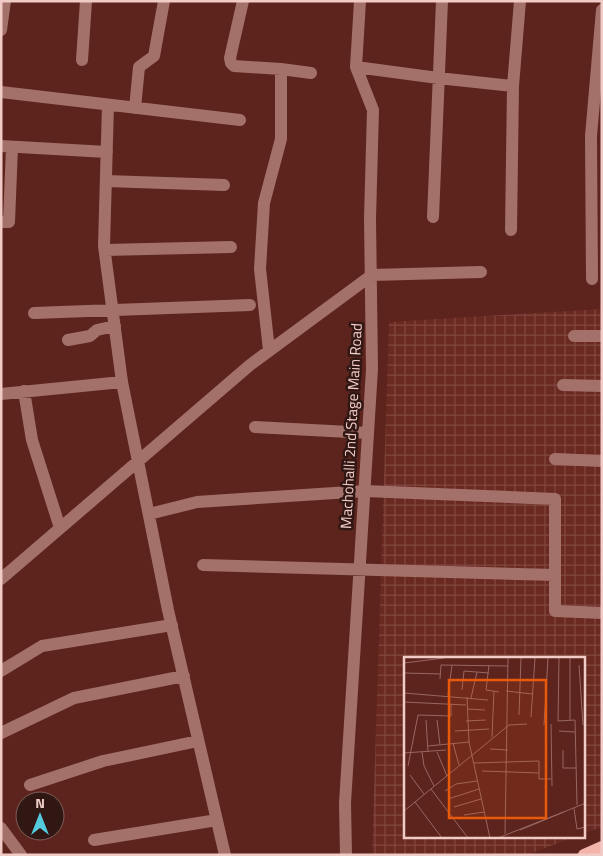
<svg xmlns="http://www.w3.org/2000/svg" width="603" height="856" viewBox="0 0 603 856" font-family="'Titillium Web',sans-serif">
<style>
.industrial{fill:url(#industrial-grid)}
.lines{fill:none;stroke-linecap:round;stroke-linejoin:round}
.minor{stroke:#a37169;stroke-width:12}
.major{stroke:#f3b5ab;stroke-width:12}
.labels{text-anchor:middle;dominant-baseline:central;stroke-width:5;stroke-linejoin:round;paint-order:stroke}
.street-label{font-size:15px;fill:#f1ccc6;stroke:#311714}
.inset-road{fill:none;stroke:#986761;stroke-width:1}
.view{fill:#e8590c;fill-opacity:0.15;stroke:#e8590c;stroke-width:2.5}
.inset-edge{fill:none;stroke:#f1ccc6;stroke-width:2.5}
</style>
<defs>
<pattern id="industrial-grid" width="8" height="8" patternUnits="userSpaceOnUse" patternTransform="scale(1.25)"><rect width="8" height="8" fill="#6a2921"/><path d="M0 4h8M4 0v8" fill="none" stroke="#804740"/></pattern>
</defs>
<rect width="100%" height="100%" fill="#5d241d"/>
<path class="industrial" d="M602,309V827L584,833V658H406V837H574L527,855H372L389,322Z"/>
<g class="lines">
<path class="minor" d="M243,1L230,58L231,63L234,66L281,69L311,73
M1,30L5,1
M82,60L86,1
M356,67L438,78L513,86
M1,92L240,120
M108,105L104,246L122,382L168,610L225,855
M135,108L139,67L154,56L164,1
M1,146L107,152
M106,181L224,185
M433,217L442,1
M1,222H9L12,147
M511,230L513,86L520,1
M105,250L231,247
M592,279L591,136L602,10
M34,313L250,305
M574,336H602
M68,340L90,336L97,330L115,326
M269,350L260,269L264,203L281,139V69
M563,385L602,386
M24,391L32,440L60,528
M1,394L122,382
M255,427L368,433
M555,459L602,461
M149,514L197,502L365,491L555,499V611L602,613
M203,565L555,575
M1,579L250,365L372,275L481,272
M1,671L42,646L172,625
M1,733L74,698L184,676
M30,785L103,761L198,741
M1,828L21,855
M94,840L217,820
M346,855L345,803L372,369L370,218L373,110L356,67L360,1"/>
<path class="major" d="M584,855L602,847"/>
</g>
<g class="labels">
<g class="street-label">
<text transform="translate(351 426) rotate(-87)">Machohalli 2nd Stage Main Road</text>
</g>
</g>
<g transform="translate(404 657)">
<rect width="181" height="181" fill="#5d241d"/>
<path class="inset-road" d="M155,1L154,64L171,63L173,148M166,1V64M0,6L40,1M85,8L82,33L95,35M175,8L179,68M1,16L37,17M36,22L37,8L104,9M58,33L60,14L85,16M102,34L128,37M0,36L84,43M44,38L48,8M63,40L65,85L86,181M67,41L73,15M0,45L62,48M63,52L81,53M115,58L117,1M127,60L131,1M22,63L24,95M33,63L36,88M62,64L82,63M147,67L148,129M140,68L144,1M51,74L85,72M155,74L171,75M88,80L90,34M49,86L55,108M24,89L65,85M86,92L104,93M159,93V111H172M18,95L20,109L30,129M33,95L43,119M0,96L42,93M70,106L135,104V122H147M4,109L14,58L47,59V47M78,114L135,116M6,118L20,137M27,132L64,181M41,134L52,127L73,124M44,142L75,132M11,145L38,181M50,150L77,142M170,151L173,172L182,170M0,154L105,68L123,67M60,158L80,155M116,173L160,155M101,177L104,1M94,181L182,146"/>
<path class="view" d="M45,23H142V161H45Z"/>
<rect width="181" height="181" class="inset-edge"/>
</g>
<rect width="603" height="856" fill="none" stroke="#f1ccc6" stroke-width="5"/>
<g transform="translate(40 816)"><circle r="24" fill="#311714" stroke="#7e5f5b"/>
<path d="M0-4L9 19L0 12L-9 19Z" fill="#54cadd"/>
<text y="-8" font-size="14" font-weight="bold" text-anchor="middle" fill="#f1ccc6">N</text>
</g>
</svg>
